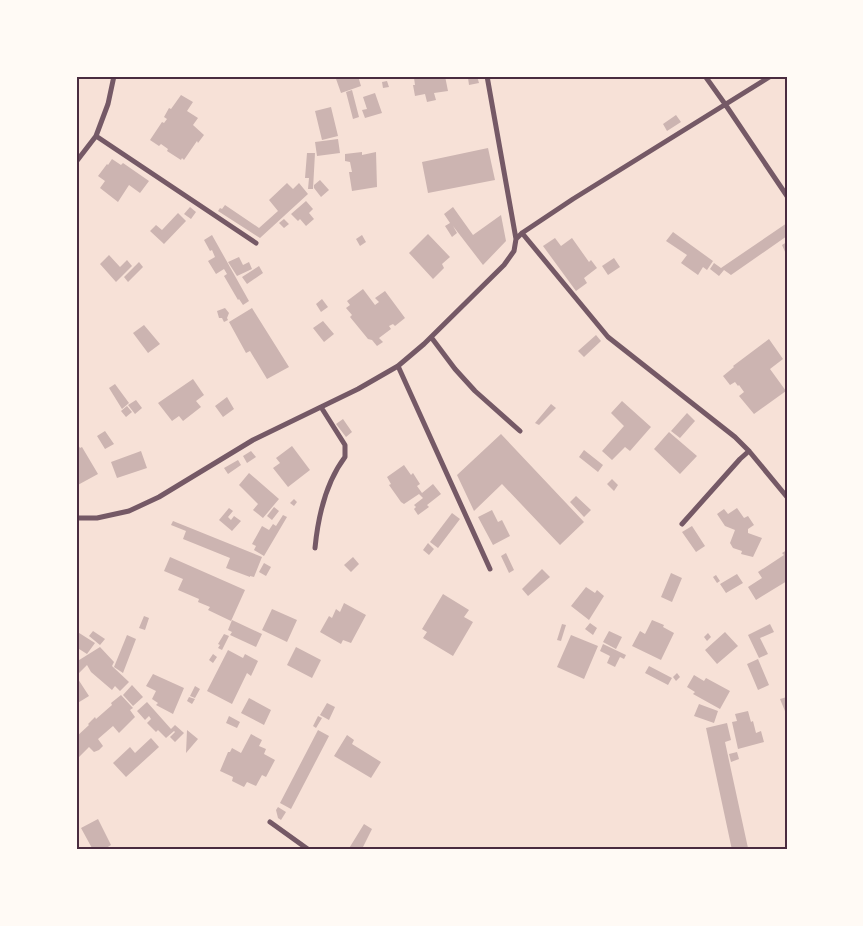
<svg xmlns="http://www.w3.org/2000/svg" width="863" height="926" viewBox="0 0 863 926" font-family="Mulish,sans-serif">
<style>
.building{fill:#ccb4b1}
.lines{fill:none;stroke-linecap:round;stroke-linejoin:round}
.minor{stroke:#755966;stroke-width:5}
.neatline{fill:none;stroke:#4a2c40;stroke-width:2}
</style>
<rect width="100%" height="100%" fill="#f7e1d7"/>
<path class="building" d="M335,76H358L361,86L341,93Z
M411,76H445L448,91L434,93L436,100L427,102L425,94L415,96L413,85H415L414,78L411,79Z
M477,76L479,83L469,85L468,78Z
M387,81L389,87L383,88L382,82Z
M352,90L359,117L353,119L346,92Z
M375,93L382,113L365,118L362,110L367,109L363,97Z
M181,95L193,102L187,111L198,118L193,125L204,135L198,143L197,141L184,160L182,158L181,160L167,151L168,149L161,144L159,146L150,140L162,122L164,123L167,119L164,117L169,108L171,109Z
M331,107L338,136L322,140L315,111Z
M676,115L681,122L667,131L663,124Z
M338,139L340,153L317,156L315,142Z
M488,148L495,180L428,193L422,162Z
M362,152V155L376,152L377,187L352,191L349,172H352L350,162L345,161V154Z
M307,153H315L313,189H308L309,178H305Z
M112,159L121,165L123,163L149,181L140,193L129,185L118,202L100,188L105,181L98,176L107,164L108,165Z
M320,180L329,190L321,197L314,188V185Z
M287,183L293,189L299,183L308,194L260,238L218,211L220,208L222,209L225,205L259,228L278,211L269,200Z
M306,201L313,209L309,213L314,219L306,226L300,219L298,221L291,214Z
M190,207L196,212L191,219L184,214Z
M453,207L473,235L501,215L506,241L483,265L453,226L457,233L452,237L445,226L450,223L444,214Z
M178,213L186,221L164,244L150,231L156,225L162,230Z
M284,219L289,224L284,228L279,223Z
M787,223V236L731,275L724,270L719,276L710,269L714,263L721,268Z
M673,232L713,261L707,270L703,267L698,275L681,263L687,255L666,241Z
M428,234L450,257L442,264L444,268L433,279L409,253Z
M212,235L249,301L243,305L239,299L238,300L224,276L227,274L224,269L216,274L208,261L215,257L212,250L210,251L204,240Z
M362,235L366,242L360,246L356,239Z
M555,238L561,246L572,238L589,262L591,260L597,268L584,278L587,283L576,291L543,246Z
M787,242V260L785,257L786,254L782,245Z
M109,255L120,267L127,260L132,266L116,282L100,264Z
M239,257L243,265L249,262L252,269L237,276L228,262Z
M614,258L620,267L608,275L602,266Z
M139,262L143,267L128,282L124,277Z
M259,266L263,273L247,284L242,277Z
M363,289L375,305L379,302L375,298L385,291L405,318L395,326L393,324L389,326L391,329L379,338L383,342L377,346L372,340L368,339L350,317L352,315L346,308L350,305L347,301Z
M322,299L328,307L321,312L316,304Z
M225,308L229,313L227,318L228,320L224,322L222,318H219L217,311Z
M252,308L289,367L267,379L250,351L246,353L229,322Z
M323,321L334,334L324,342L313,328Z
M144,325L160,344L148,353L133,333Z
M596,335L601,341L584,357L578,351Z
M769,339L783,359L770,369L786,391L754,414L739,396L744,392L739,385L738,386L735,382L730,385L723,376L734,367L733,366Z
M193,379L204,395L196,401L201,407L183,421L179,416L172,421L158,403Z
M115,384L129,403L122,409L109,388Z
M227,397L234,409L223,417L215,406Z
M136,400L142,408L135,414L128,405Z
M622,401L651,427L630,451L625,447L612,460L602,451L624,426L611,413Z
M551,404L556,408L539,425L535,423Z
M127,406L132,412L126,417L121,411Z
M687,413L695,421L680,438L671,431Z
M343,419L352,432L346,437L336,424Z
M105,431L114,444L105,449L97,436Z
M669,432L697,456L680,474L654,449Z
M501,434L584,522L560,545L502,484L474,511L457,475Z
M76,442L80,448L82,447L98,474L76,486Z
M292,446L310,470L288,487L273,468L280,463L276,458Z
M584,450L603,465L598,472L579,457Z
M141,451L147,468L117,478L111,462Z
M251,451L256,457L247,463L243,456Z
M238,460L241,465L228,474L224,468Z
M404,465L411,475L413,473L420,484L417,486L422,493L433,484L441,494L427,505L429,507L418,515L414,509L416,507L414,505L423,498L419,494L404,504L401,502L389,485L391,484L387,477Z
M249,473L279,499L263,518L253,510L258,504L239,485Z
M612,479L618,485L614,491L607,484Z
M576,496L591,510L584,517L570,502Z
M294,499L297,502L294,506L290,503Z
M274,507L279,511L272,520L267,516Z
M229,508L233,511L228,517L231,520L234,516L241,521L232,531L219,520Z
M737,508L744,518L748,516L754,525L748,529V533L762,538L753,557L741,554L742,551L733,548L730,543L735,530L725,526L717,514L724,509L728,514Z
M492,510L498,522L502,520L510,536L493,545L478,517Z
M452,513L460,519L438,548L430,542Z
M283,515L287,517L264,556L254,550L256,546L252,544L262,526L269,530L273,524L276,526Z
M173,521L262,557L254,577L250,576V577L226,568L230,558L183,539L186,531L171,525Z
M692,526L705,546L696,552L682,532Z
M428,543L434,549L429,555L423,550Z
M787,550V581L756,600L748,587L762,578L758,572L784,555L782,553Z
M506,553L514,570L509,573L501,556Z
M170,557L245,590L231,621L208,610L210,607L198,602L199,599L178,590L183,579L164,571Z
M353,557L359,564L351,572L344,565Z
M264,563L271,567L266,576L259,572Z
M542,569L550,577L528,596L522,589Z
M671,573L682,578L672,602L661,597Z
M737,574L743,583L726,593L720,584Z
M716,575L720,581L717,583L713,577Z
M586,587L595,593L597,590L604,596L589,620L571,606Z
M443,594L469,610L464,617L473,622L453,656L423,638L427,632L422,629Z
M344,603L366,615L351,643L343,640L341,644L320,632L329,616L332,618L336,609L340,612Z
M272,609L297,620L287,642L262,630Z
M144,616L149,618L145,630L139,628Z
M232,620L262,634L256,647L230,635L232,632L228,630Z
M652,620L664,625L663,627L674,633L661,660L632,646L640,631L645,634Z
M590,623L597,628L593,635L585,629Z
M562,624L566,625L561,641L557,640Z
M770,624L774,632L760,638L768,654L759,658L748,635Z
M76,631L95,643L87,654L76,647Z
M93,631L105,639L100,645L89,636Z
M609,631L622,637L616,649L603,642Z
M725,632L738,646L717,664L705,650Z
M708,633L711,637L707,641L704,637Z
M224,634L229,636L222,650L218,648L220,645L218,644Z
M127,635L136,639L123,673L114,667Z
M571,635L598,646L584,679L557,667Z
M603,644L626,655L624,659L620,657L615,667L607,663L610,656L600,651Z
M100,647L114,662L112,666L129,682L120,691L115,686L112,690L91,672L87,665L76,676V662Z
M296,647L321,660L312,678L287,665Z
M228,650L243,658L245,654L258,661L251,676L247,673L232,704L207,691Z
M213,654L217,657L213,663L209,660Z
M758,659L769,685L758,690L747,664Z
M649,666L672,678L668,685L645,673Z
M677,673L680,677L676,681L673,677Z
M153,674L184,688L173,714L156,705L158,703L152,699L156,691L146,686Z
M694,675L704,681L706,678L730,691L720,709L693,694L695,692L687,687Z
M76,676L89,696L76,704Z
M132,685L143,697L133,706L123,695Z
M195,686L200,689L195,698L190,696Z
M121,695L133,708L130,710L135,717L119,733L113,726L98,739L103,746L99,750L94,752L89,747L79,757L76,754V737L89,725L88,724L95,717L96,719L112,705L111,703Z
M189,697L195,699L192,704L187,701Z
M787,697V716L780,699Z
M249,698L271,710L264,725L241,713Z
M147,702L171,729L175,725L184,733L175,742L170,737L175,732L174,731L166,738L158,730L156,732L147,723L151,719L149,716L145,720L137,711Z
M327,703L335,707L329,720L320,715Z
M699,704L718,711L714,723L694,716Z
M748,711L751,722L753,721L756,733L761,731L764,742L738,749L732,722L737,721L735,714Z
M229,716L240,722L237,728L226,723Z
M318,716L322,718L316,728L313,726Z
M727,723L731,740L725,742L748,848L736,850H732L706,728Z
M187,730L198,739L186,753Z
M318,730L329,736L291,809L280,803Z
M251,734L262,740L259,746L266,749L264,754L275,760L266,777L262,775L256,786L247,782L244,787L232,781L233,777L220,771L228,752H230L232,748L241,753Z
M347,735L354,740L352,744L381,762L371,778L334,756Z
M151,738L159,747L126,777L113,763L130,747L135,753Z
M737,752L739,759L731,762L729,754Z
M278,807L286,812L281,820L278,818L276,810Z
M98,819L111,845L103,850H93L81,828Z
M364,824L372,829L363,847L368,850H348Z"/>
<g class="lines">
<path class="minor" d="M487,76L516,239
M705,76L725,104L787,196
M96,136L256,243
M76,162L96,136L108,104L114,76
M522,233L608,337L735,437L749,451L787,497
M431,337L455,369L475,391L520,431
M398,366L490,569
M76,518H97L129,511L159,497L253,440L358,389L398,366L424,344L504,265L514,251L516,239L522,233L573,199L771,76
M682,524L740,459L749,451
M315,548C318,517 326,482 345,457V445L321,407
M270,822L309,850"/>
</g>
<rect width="863" height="926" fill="none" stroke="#fffaf5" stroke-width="155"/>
<rect x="78" y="78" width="708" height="770" class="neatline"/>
</svg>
